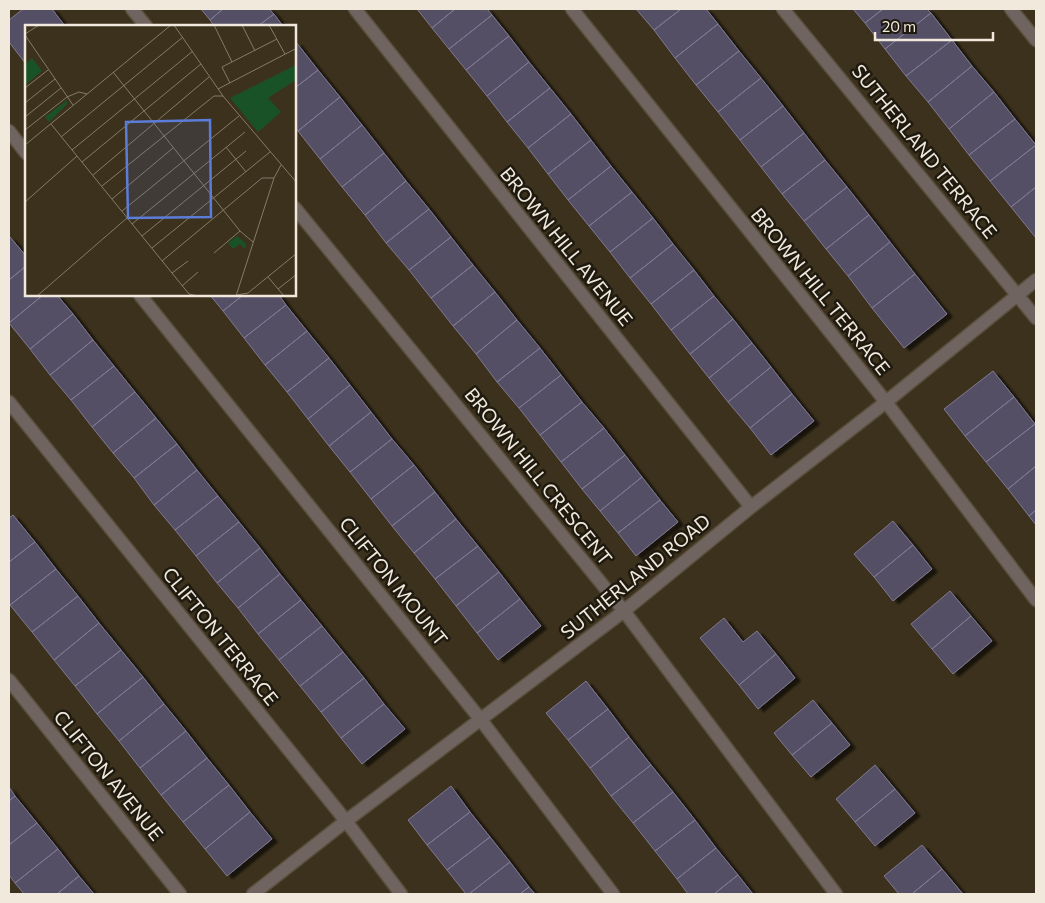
<svg xmlns="http://www.w3.org/2000/svg" width="1045" height="903" viewBox="0 0 1045 903" font-family="Commissioner,sans-serif">
<style>
.building{fill:#544f66;stroke:#7f7992;filter:url(#shadow)}
.lines{fill:none;stroke-linecap:round;stroke-linejoin:round}
.minor-casing{stroke:#594e3b;stroke-width:15}
.minor{stroke:#706460;stroke-width:12}
.labels{text-anchor:middle;dominant-baseline:central;stroke-width:5;stroke-linejoin:round;paint-order:stroke}
.street-label{font-size:19px;fill:#f0e9dc;stroke:#1f1a10}
.inset-road{fill:none;stroke:#847b69;stroke-width:1}
.view{fill:#5c7cd9;fill-opacity:0.15;stroke:#5c7cd9;stroke-width:2.5}
.inset-edge{fill:none;stroke:#f0e9dc;stroke-width:2.5}
</style>
<defs>
<filter id="shadow"><feDropShadow dx="5.5" dy="3" stdDeviation="1" flood-color="#0009"/></filter>
</defs>
<rect width="100%" height="100%" fill="#3c311c"/>
<path class="building" d="M23,9H52L65,26H26V64L9,42V20Z
M201,9H223L210,20Z
M223,9H269L274,14L258,26H214L210,20Z
M417,9H455L432,28Z
M455,9H487L492,15L449,49L432,28Z
M636,9H681L654,30Z
M681,9H706L718,24L675,58L654,30Z
M853,9H883L865,23Z
M883,9H927L931,13L885,49L865,23Z
M931,13L952,40L906,76L885,49Z
M274,14L283,26H258Z
M492,15L509,36L466,70L449,49Z
M718,24L739,51L696,85L675,58Z
M509,36L529,62L487,96L466,70Z
M952,40L972,66L928,102L906,76Z
M296,42L318,70L295,88V43Z
M739,51L761,78L718,112L696,85Z
M529,62L550,88L507,122L487,96Z
M972,66L994,92L949,129L928,102Z
M318,70L340,97L298,131L295,127V88Z
M761,78L783,106L740,140L718,112Z
M550,88L571,114L528,148L507,122Z
M994,92L1015,119L969,155L949,129Z
M340,97L362,125L320,159L298,131Z
M783,106L804,133L761,167L740,140Z
M571,114L591,140L548,174L528,148Z
M1015,119L1036,145L990,181L969,155Z
M362,125L384,153L342,187L320,159Z
M804,133L825,160L782,194L761,167Z
M591,140L611,166L568,200L548,174Z
M1036,145V187L1011,207L990,181Z
M384,153L406,181L365,215L342,187Z
M825,160L847,187L804,221L782,194Z
M611,166L632,192L589,226L568,200Z
M406,181L429,209L386,243L365,215Z
M847,187L869,215L826,249L804,221Z
M1036,187V238L1011,207Z
M632,192L653,218L610,252L589,226Z
M429,209L451,237L409,270L386,243Z
M869,215L890,242L848,276L826,249Z
M653,218L673,244L630,278L610,252Z
M10,237L26,256V266L9,280V238Z
M451,237L473,265L431,298L409,270Z
M890,242L915,274L872,308L848,276Z
M673,244L694,270L651,304L630,278Z
M473,265L495,292L453,326L431,298Z
M26,266V295H43L9,323V280Z
M694,270L714,296L671,330L651,304Z
M915,274L947,314L904,348L872,308Z
M495,292L517,320L476,354L453,326Z
M43,295H57L73,314L30,349L9,323Z
M210,295H243L223,311Z
M243,295H279L286,305L244,338L223,311Z
M714,296L733,319L690,354L671,330Z
M286,305L307,331L265,365L244,338Z
M73,314L93,340L50,375L30,349Z
M733,319L752,343L709,378L690,354Z
M517,320L540,348L497,382L476,354Z
M307,331L329,358L287,392L265,365Z
M93,340L114,366L71,400L50,375Z
M752,343L771,367L728,402L709,378Z
M540,348L561,375L519,408L497,382Z
M329,358L350,385L308,419L287,392Z
M114,366L135,392L92,427L71,400Z
M771,367L792,394L750,428L728,402Z
M993,371L1014,397L965,436L944,409Z
M561,375L582,402L540,435L519,408Z
M350,385L371,412L329,446L308,419Z
M135,392L156,418L113,453L92,427Z
M792,394L814,421L771,455L750,428Z
M1014,397L1035,424L986,462L965,436Z
M582,402L604,428L561,462L540,435Z
M371,412L392,439L350,472L329,446Z
M156,418L177,444L134,478L113,453Z
M1035,424L1036,426V466L1008,489L986,462Z
M604,428L625,455L582,489L561,462Z
M392,439L414,465L371,499L350,472Z
M177,444L197,470L154,505L134,478Z
M625,455L642,477L600,511L582,489Z
M414,465L435,492L392,526L371,499Z
M1036,466V510L1029,516L1008,489Z
M197,470L218,496L175,530L154,505Z
M642,477L660,500L618,533L600,511Z
M435,492L456,519L414,553L392,526Z
M218,496L239,522L196,556L175,530Z
M660,500L678,522L636,556L618,533Z
M1036,510V525L1029,516Z
M13,515L35,542L9,562V518Z
M456,519L478,546L435,579L414,553Z
M893,521L913,545L874,577L854,554Z
M239,522L260,548L217,583L196,556Z
M35,542L56,569L10,605L9,603V562Z
M913,545L932,569L893,601L874,577Z
M478,546L499,572L456,606L435,579Z
M260,548L280,574L238,608L217,583Z
M56,569L78,596L32,632L10,605Z
M499,572L520,599L477,633L456,606Z
M280,574L301,600L258,634L238,608Z
M950,591L971,616L932,649L911,624Z
M78,596L99,623L54,660L32,632Z
M520,599L541,626L498,660L477,633Z
M301,600L322,626L279,660L258,634Z
M971,616L992,641L953,674L932,649Z
M724,618L743,642L757,631L776,654L739,685L700,638Z
M99,623L121,650L75,686L54,660Z
M322,626L343,652L300,686L279,660Z
M121,650L143,677L97,714L75,686Z
M343,652L364,678L321,712L300,686Z
M776,654L795,678L758,709L739,685Z
M143,677L164,704L119,741L97,714Z
M364,678L384,704L341,738L321,712Z
M586,681L608,709L568,740L546,713Z
M813,700L832,723L792,755L774,733Z
M164,704L186,731L140,768L119,741Z
M384,704L405,729L362,764L341,738Z
M608,709L629,737L590,768L568,740Z
M832,723L850,745L811,777L792,755Z
M186,731L207,758L161,795L140,768Z
M629,737L651,765L611,796L590,768Z
M207,758L229,785L183,822L161,795Z
M651,765L673,792L633,823L611,796Z
M875,765L895,789L855,822L836,799Z
M229,785L250,812L205,849L183,822Z
M451,786L470,812L427,845L408,820Z
M9,787L15,796L9,801Z
M895,789L915,813L875,846L855,822Z
M673,792L695,820L655,851L633,823Z
M15,796L37,823L9,845V801Z
M250,812L272,839L227,876L205,849Z
M470,812L490,837L447,870L427,845Z
M695,820L716,848L677,879L655,851Z
M37,823L58,849L15,883L9,875V845Z
M490,837L510,862L469,894H466L447,870Z
M922,845L942,869L912,894H899L884,876Z
M716,848L738,875L714,894H688L677,879Z
M58,849L79,876L57,894H24L15,883Z
M510,862L529,887L520,894H469Z
M942,869L963,894H912Z
M738,875L753,894H714Z
M79,876L94,894H57Z
M529,887L535,894H520Z"/>
<g class="lines">
<defs>
<path id="minor" d="M132,9L146,26
M355,9L751,507
M572,9L886,402L1036,600
M783,9L1036,318
M1011,9L1036,40
M9,131L26,153
M295,208L624,611L836,894
M140,295L481,720L613,894
M9,402L346,821L401,894
M9,680L180,894
M253,894L346,821L624,611L751,507L886,402L1036,280"/>
</defs>
<use href="#minor" class="minor-casing"/>
<use href="#minor" class="minor"/>
</g>
<g class="labels">
<g class="street-label">
<text transform="translate(925 151) rotate(51)">SUTHERLAND TERRACE</text>
<text transform="translate(567 246) rotate(51)">BROWN HILL AVENUE</text>
<text transform="translate(821 291) rotate(51)">BROWN HILL TERRACE</text>
<text transform="translate(539 476) rotate(51)">BROWN HILL CRESCENT</text>
<text transform="translate(635 576) rotate(-39)">SUTHERLAND ROAD</text>
<text transform="translate(394 581) rotate(51)">CLIFTON MOUNT</text>
<text transform="translate(221 636) rotate(51)">CLIFTON TERRACE</text>
<text transform="translate(109 775) rotate(51)">CLIFTON AVENUE</text>
</g>
</g>
<g transform="translate(25 25)">
<rect width="271" height="271" fill="#3c311c"/>
<path d="M7,33L17,46L0,60V39ZM271,40V55L243,73L256,87L233,107L205,73ZM42,75V79L24,97L20,92ZM212,211L221,219L220,224L215,219L208,224L203,218Z" fill="#1a5228"/>
<path class="inset-road" d="M149,0L198,71L272,158M189,0L207,37M217,0L230,26M244,0L260,29M0,9L14,0M0,10L48,80M88,47L215,206L228,217M205,58L197,42L252,14M0,63L23,45M193,64L272,23M0,78L30,54M0,92L36,63M26,99L164,269L173,271M0,105L42,72L54,67L62,69M36,112L158,12M0,120L146,0M201,122L221,147M47,125L168,26M57,137L176,39M68,150L184,52M77,161L189,71H198M87,174L148,123M0,177L52,131M97,186L214,91M107,199L220,107M117,211L221,126M127,223L245,127M189,228L215,206M137,236L237,153H249M147,248L163,236M243,252L259,271M157,261L173,247M253,264L272,249M212,270L223,268L272,228M12,271L102,193M211,271L249,153L256,140"/>
<path class="view" d="M185,95L186,192L103,193L101,97Z"/>
<rect width="271" height="271" class="inset-edge"/>
</g>
<rect width="1045" height="903" fill="none" stroke="#f0e9dc" stroke-width="20"/>
<path d="M875 32v8h118v-8" fill="none" stroke="#f0e9dc" stroke-width="2.5"/>
<text x="882" y="32" font-size="15" fill="#f0e9dc" stroke="#1f1a10" stroke-width="4" paint-order="stroke">20 m</text>
</svg>
